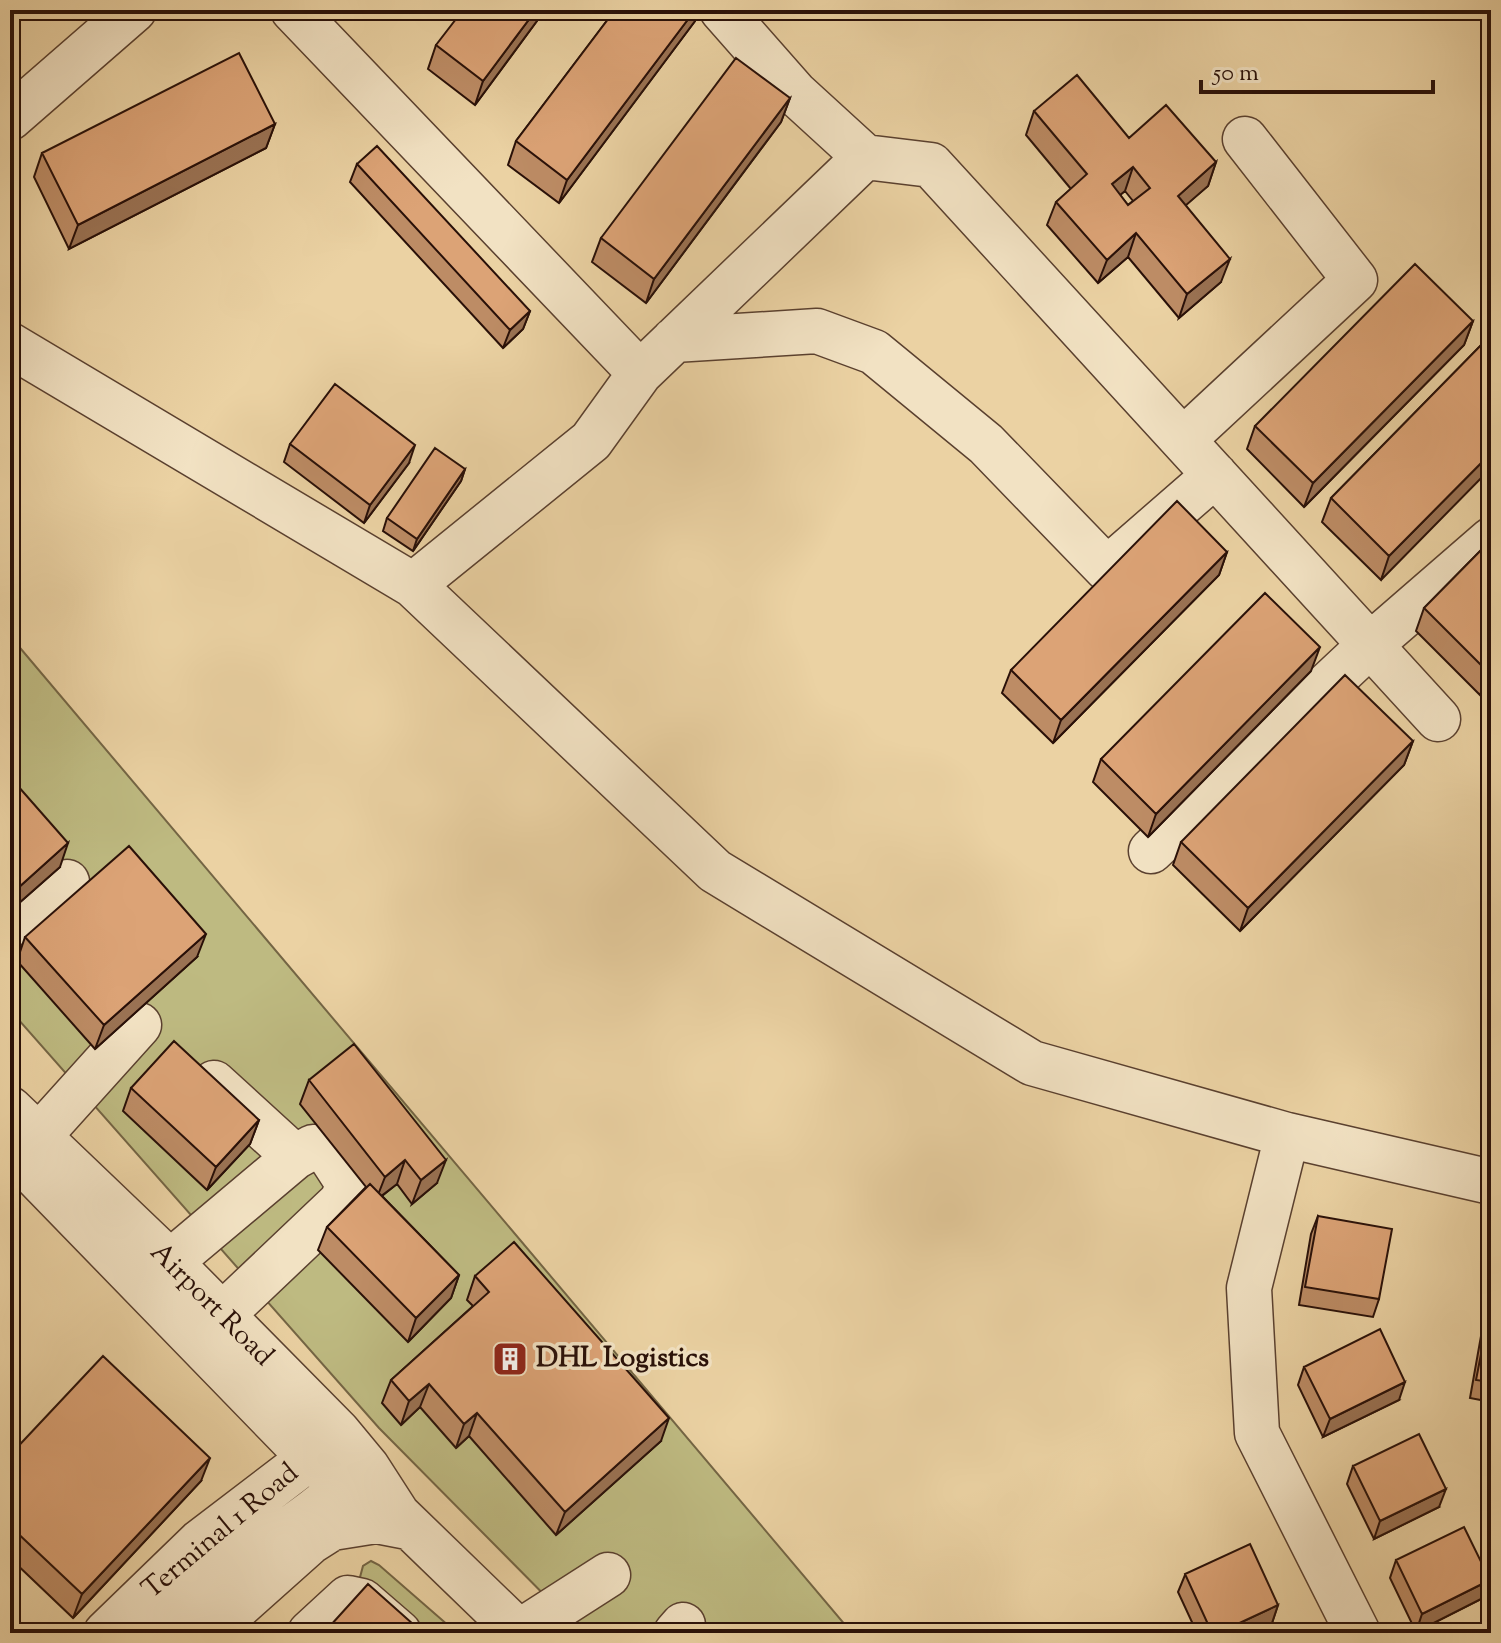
<svg xmlns="http://www.w3.org/2000/svg" width="1501" height="1643" viewBox="0 0 1501 1643" font-family="'Sorts Mill Goudy',serif">
<style>
.green{fill:#beba81;stroke:#746544;stroke-width:2}
.lines{fill:none;stroke-linecap:round;stroke-linejoin:round}
.minor-casing{stroke:#5a402f;stroke-width:47}
.minor{stroke:#f2e2c3;stroke-width:44}
.wall{fill:#bd8c65;stroke:#291008;stroke-width:2;fill-rule:evenodd}
.shaded-wall{fill:#9a7253;stroke:#291008;stroke-width:2}
.building{fill:#dca376;stroke:#291008;stroke-width:2;fill-rule:evenodd}
.labels{text-anchor:middle;dominant-baseline:central;stroke-width:7;stroke-linejoin:round;paint-order:stroke}
.street-label{font-size:28px;fill:#291008;stroke:#f2e2c3}
.poi-label{font-size:28px;font-weight:bold;fill:#291008;stroke:#f2e2c3;text-anchor:start}
</style>
<rect width="100%" height="100%" fill="#ebd2a3"/>
<filter id="stains"><feTurbulence type="fractalNoise" baseFrequency=".0025" numOctaves="4"/><feColorMatrix values="0 0 0 0 .2 0 0 0 0 .09 0 0 0 0 .02 0 0 0 .5 -.17"/></filter>
<radialGradient id="worn" r=".72"><stop offset=".6" stop-color="#630" stop-opacity="0"/><stop offset="1" stop-color="#630" stop-opacity=".3"/></radialGradient>
<path class="green" d="M10,636L852,1633H582L379,1428L10,1010Z
M371,1561L379,1565L457,1633H419L359,1581L363,1566Z"/>
<g class="lines">
<defs>
<path id="minor" d="M293,10L640,373
M722,10L795,93L865,157L931,165L1438,719
M10,118L134,10
M674,340L817,331L874,352L986,444L1107,569L1215,475
M10,345L413,585L715,871L1032,1063L1287,1135L1491,1182
M1183,440L1355,280L1245,139
M413,585L591,441L640,373L865,157
M1151,851L1370,645L1491,540
M10,925L67,882
M10,1109L170,1262L338,1432L367,1467L396,1512
M1287,1135L1249,1288L1257,1433L1358,1633
M39,1136L139,1025
M10,1149L310,1458L344,1488L397,1514L520,1633
M170,1262L295,1157L214,1083
M222,1315L341,1202L349,1185L325,1148L313,1147L295,1157
M519,1632L608,1575
M106,1633L200,1542L310,1458L331,1439
M152,1633C219,1572 299,1529 366,1468
M208,1633L310,1542L332,1528L376,1521L407,1527
M310,1633L348,1598L362,1601L399,1633
M676,1633L683,1625"/>
</defs>
<use href="#minor" class="minor-casing"/>
<use href="#minor" class="minor"/>
</g>
<path class="wall" d="M545,10L475,105L428,69L436,45Z
M615,10H699L695,21L559,203L508,165L516,141Z
M790,98L781,122L646,303L592,262L601,238Z
M1034,111L1216,162L1208,186L1185,205L1221,282L1179,318L1128,257L1098,283L1047,225L1056,202L1071,189L1026,135ZM1125,191L1133,201L1128,205L1120,195Z
M275,124L266,148L69,249L34,177L42,153Z
M357,164L530,311L523,329L503,348L350,182Z
M1473,321L1464,345L1304,507L1247,449L1255,426Z
M1491,335L1381,580L1322,522L1331,498Z
M290,444L409,463L364,523L284,462Z
M465,469L461,481L413,551L383,531L387,518Z
M1491,540V684L1480,695L1416,631L1424,608Z
M1227,552L1219,575L1053,743L1002,693L1011,670Z
M1311,671L1148,837L1093,782L1101,759Z
M1413,741L1404,765L1240,931L1173,865L1181,842Z
M10,777L60,867L10,911Z
M25,937L197,957L95,1049L17,961Z
M309,1080L437,1183L412,1204L397,1184L382,1196L459,1275L451,1298L408,1342L318,1250L327,1227L366,1187L300,1104Z
M131,1088L259,1120L250,1144L207,1190L123,1111Z
M1318,1216L1379,1299L1373,1317L1299,1305L1311,1234Z
M475,1276L661,1441L556,1535L469,1436L456,1448L420,1407L401,1425L382,1403L391,1380L473,1306L467,1300Z
M1488,1318L1491,1319V1402L1470,1398L1481,1336Z
M1304,1367L1399,1400L1323,1437L1298,1385Z
M10,1455L201,1481L73,1618L10,1558Z
M1353,1466L1439,1507L1374,1539L1347,1484Z
M1396,1560L1483,1598L1416,1632L1390,1578Z
M1185,1575L1278,1605L1272,1623L1250,1633H1197L1178,1592Z
M330,1626L423,1633H328Z"/>
<path class="shaded-wall" d="M536,10H545L475,105L483,81Z
M695,10H699L695,21L559,203L567,180Z
M790,98L781,122L646,303L654,279Z
M275,124L266,148L69,249L78,225Z
M1216,162L1208,186L1169,220L1178,196Z
M1133,167L1125,191L1104,208L1112,184Z
M1136,233L1128,257L1098,283L1107,260Z
M1230,259L1221,282L1179,318L1187,294Z
M530,311L523,329L503,348L510,330Z
M1473,321L1464,345L1304,507L1313,483Z
M415,445L409,463L364,523L370,505Z
M1491,453V468L1381,580L1389,556Z
M465,469L461,481L413,551L417,539Z
M1227,552L1219,575L1053,743L1061,720Z
M1320,647L1311,671L1148,837L1156,814Z
M1491,669V684L1480,695L1488,672Z
M1413,741L1404,765L1240,931L1248,908Z
M68,843L60,867L10,911L18,888Z
M206,934L197,957L95,1049L104,1025Z
M259,1120L250,1144L207,1190L216,1167Z
M405,1160L397,1184L376,1200L385,1177Z
M446,1160L437,1183L412,1204L421,1180Z
M459,1275L451,1298L408,1342L416,1318Z
M1405,1382L1399,1400L1323,1437L1330,1419Z
M429,1384L420,1407L401,1425L409,1401Z
M477,1413L469,1436L456,1448L464,1424Z
M669,1418L661,1441L556,1535L565,1512Z
M210,1458L201,1481L73,1618L82,1594Z
M1446,1489L1439,1507L1374,1539L1380,1521Z
M1490,1580L1483,1598L1416,1632L1422,1614Z
M1278,1605L1272,1623L1250,1633H1218Z"/>
<path class="building" d="M463,10H536L483,81L436,45Z
M615,10H695L567,180L516,141Z
M239,53L275,124L78,225L42,153Z
M736,58L790,98L654,279L601,238Z
M1077,75L1129,138L1166,105L1216,162L1178,196L1230,259L1187,294L1136,233L1107,260L1056,202L1087,174L1034,111ZM1133,167L1150,188L1128,205L1112,184Z
M377,146L530,311L510,330L357,164Z
M1415,264L1473,321L1313,483L1255,426Z
M1491,335V453L1389,556L1331,498Z
M335,384L415,445L370,505L290,444Z
M435,448L465,469L417,539L387,518Z
M1177,501L1227,552L1061,720L1011,670Z
M1491,540V669L1488,672L1424,608Z
M1265,593L1320,647L1156,814L1101,759Z
M1345,675L1413,741L1248,908L1181,842Z
M10,777L68,843L18,888L10,879Z
M129,846L206,934L104,1025L25,937Z
M174,1041L259,1120L216,1167L131,1088Z
M354,1044L446,1160L421,1180L405,1160L385,1177L309,1080Z
M370,1184L459,1275L416,1318L327,1227Z
M1318,1216L1392,1229L1379,1299L1305,1287Z
M514,1242L669,1418L565,1512L477,1413L464,1424L429,1384L409,1401L391,1380L489,1292L475,1276Z
M1488,1318L1491,1319V1382L1476,1380Z
M1380,1329L1405,1382L1330,1419L1304,1367Z
M103,1356L210,1458L82,1594L10,1526V1455Z
M1419,1434L1446,1489L1380,1521L1353,1466Z
M1464,1527L1490,1580L1422,1614L1396,1560Z
M1250,1544L1278,1605L1218,1633H1212L1185,1574Z
M368,1584L423,1633H338L330,1626Z"/>
<defs>
<symbol id="building-square" viewBox="-11 -11 22 22"><rect x="-9" y="-9" width="18" height="18" rx="4" fill="#8f2418" stroke="#f2e2c3"/><path d="M-4-6H4V6H1V3H-1V6H-4ZM-2.5-4.3h1.7v1.8h-1.7ZM.8-4.3h1.7v1.8H.8ZM-2.5-1h1.7V.8h-1.7ZM.8-1h1.7V.8H.8Z" fill="#fff"/></symbol>
</defs>
<g fill-rule="evenodd">
<use href="#building-square" x="490" y="1339" width="40" height="40"/>
</g>
<g class="labels">
<g class="street-label">
<text transform="translate(211 1305) rotate(45)">Airport Road</text>
<text transform="translate(221 1532) rotate(-40)">Terminal 1 Road</text>
</g>
<g class="poi-label">
<text x="536" y="1359">DHL Logistics</text>
</g>
</g>
<rect width="1501" height="1643" fill="none" stroke="#ebd2a3" stroke-width="40"/>
<rect x="12" y="12" width="1477" height="1619" fill="none" stroke="#291008" stroke-width="4"/>
<rect x="20" y="20" width="1461" height="1603" fill="none" stroke="#291008" stroke-width="2"/>
<path d="M1201 80v12h232v-12" fill="none" stroke="#291008" stroke-width="4"/>
<text x="1213" y="80" font-size="24" fill="#291008" stroke="#f2e2c3" stroke-width="6" paint-order="stroke">50 m</text>
<rect width="100%" height="100%" filter="url(#stains)"/>
<rect width="100%" height="100%" fill="url(#worn)"/>
</svg>
